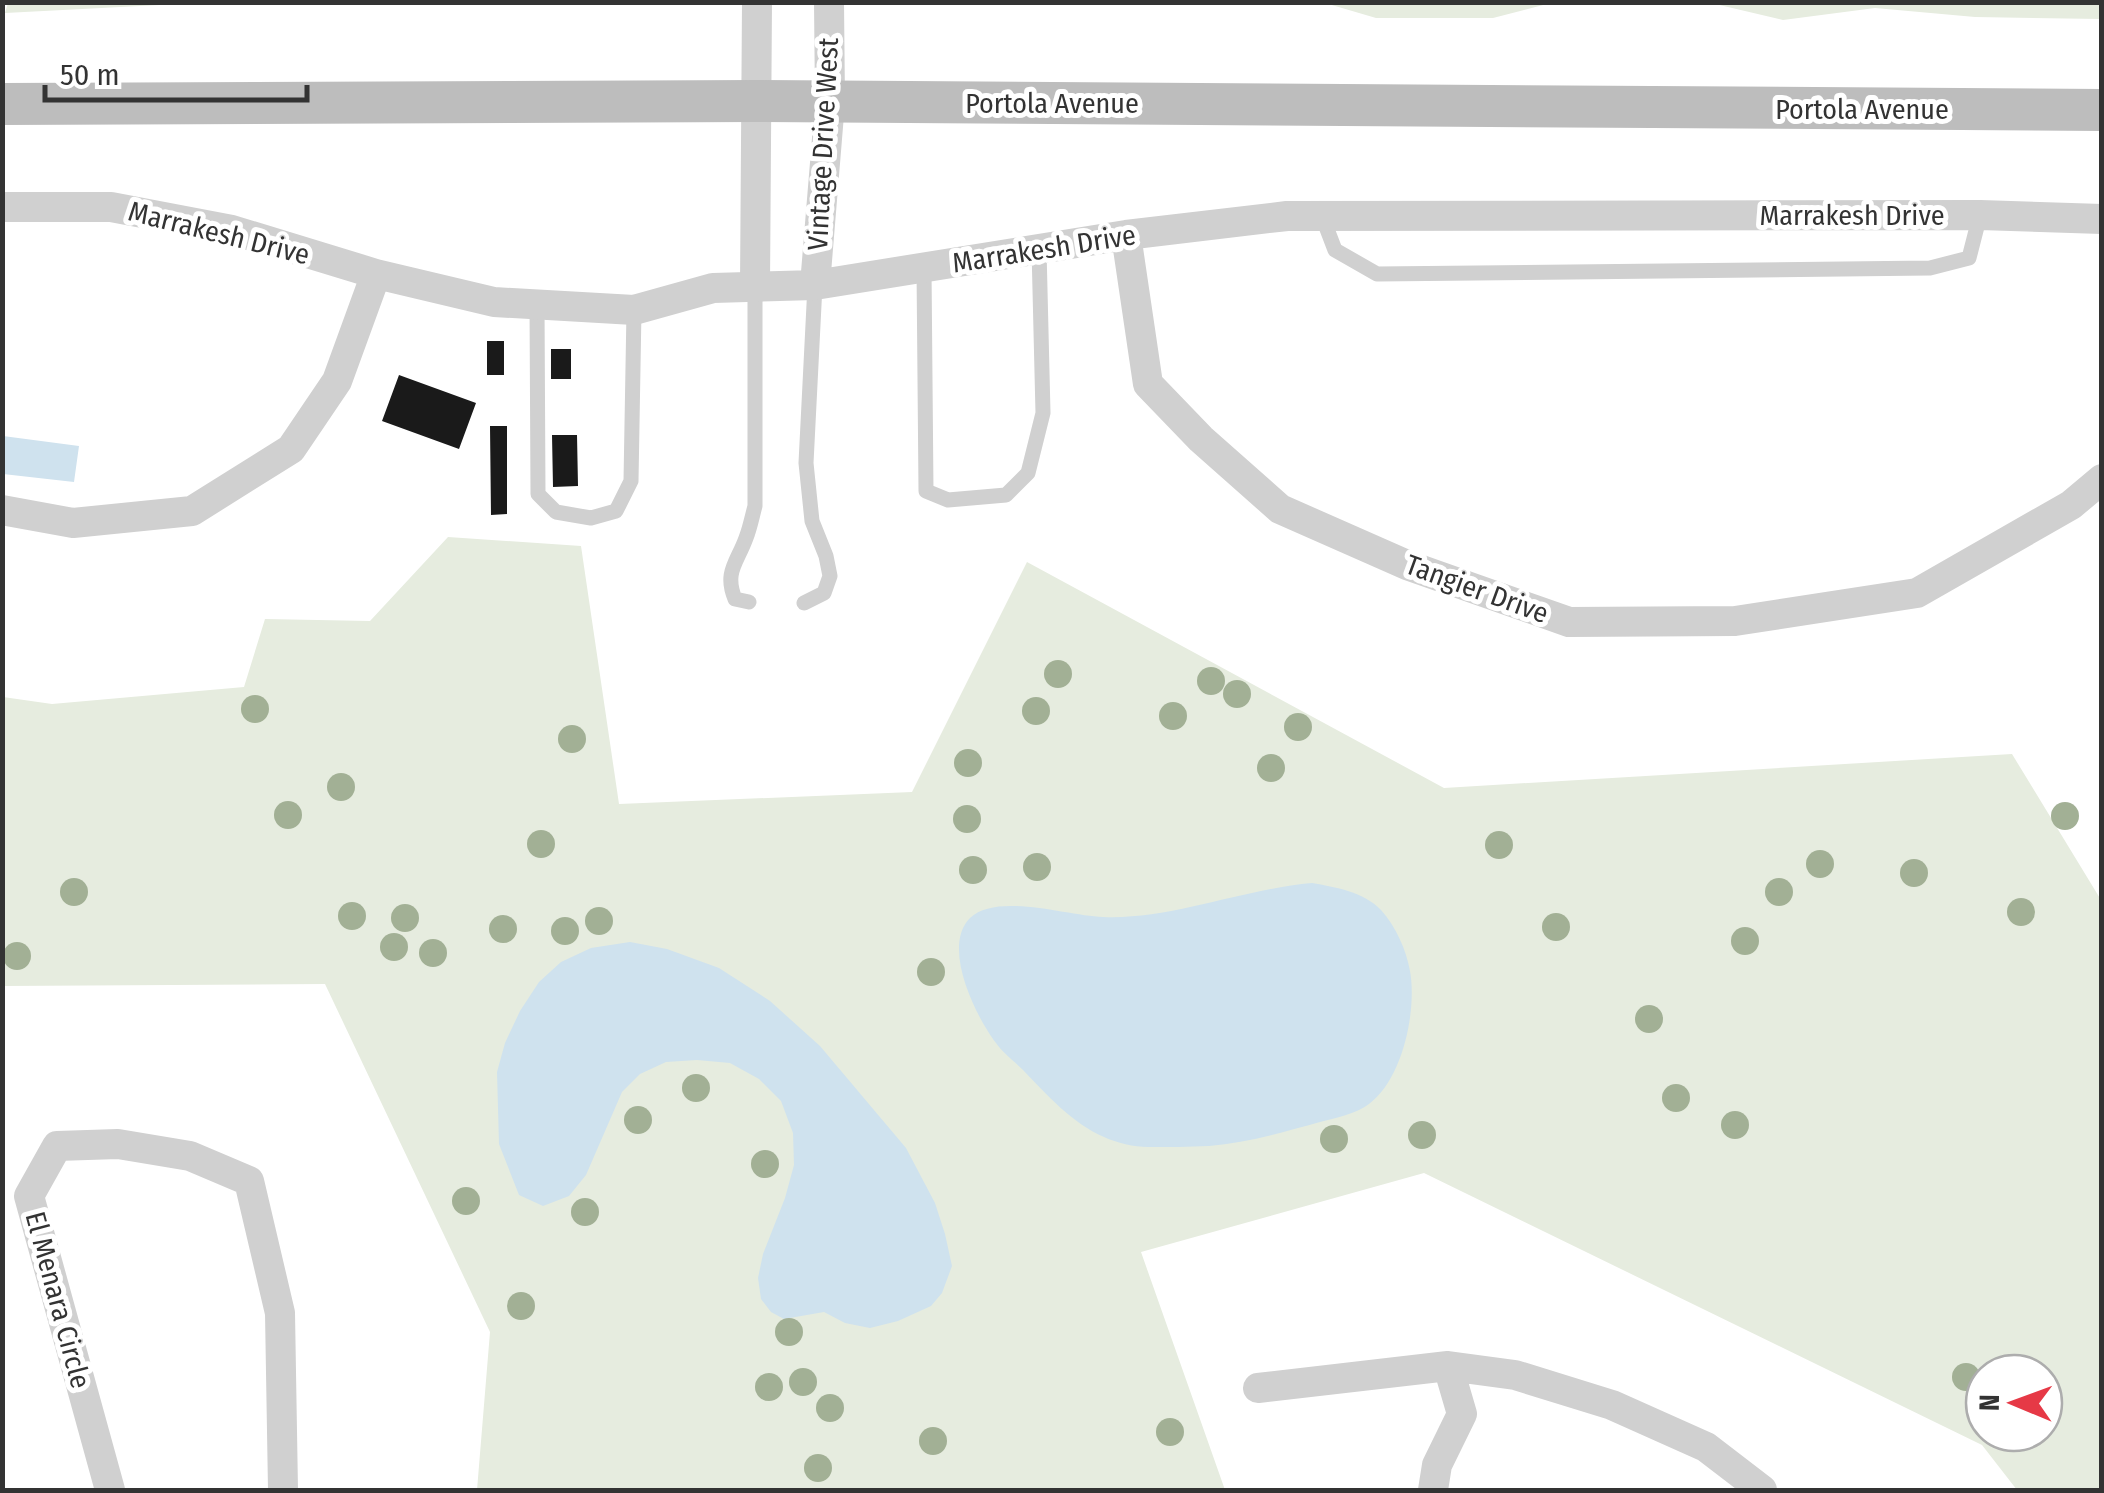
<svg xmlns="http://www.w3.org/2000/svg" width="2104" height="1493" viewBox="0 0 2104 1493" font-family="'Fira Sans Condensed',sans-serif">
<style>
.green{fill:#e6ecdf;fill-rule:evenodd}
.water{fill:#cfe2ee}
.building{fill:#1a1a1a}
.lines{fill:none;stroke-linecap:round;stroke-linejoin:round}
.lane{stroke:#d0d0d0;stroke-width:15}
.street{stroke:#d0d0d0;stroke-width:30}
.secondary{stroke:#bdbdbd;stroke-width:42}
.tree{fill:#a2b095}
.labels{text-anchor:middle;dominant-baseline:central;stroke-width:10;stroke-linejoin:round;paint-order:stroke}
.street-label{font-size:28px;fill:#333;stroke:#fff}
</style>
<rect width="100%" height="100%" fill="#fff"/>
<path class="green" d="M2101,2V19L1975,17L1875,8L1783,20L1711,3Z
M8,3V2L198,3L5,13Z
M1325,3H1693L1547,4L1493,18H1376Z
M448,537L581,546L619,804L912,792L1027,562L1444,788L2012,754L2101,900V1490H2017L1982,1445L1424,1173L1141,1252L1225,1490H477L490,1332L325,984L3,986V697L52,704L244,687L265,619L370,621ZM1984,1373H2044V1433H1984Z"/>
<path class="water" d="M3,436L79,446L74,482L3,474Z
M1312,883C1335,887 1364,892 1381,910C1396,927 1406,949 1410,971C1417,1010 1403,1079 1369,1104C1356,1114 1335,1118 1320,1122C1284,1132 1246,1143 1209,1146C1189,1147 1168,1147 1148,1147C1134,1147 1117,1143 1104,1137C1072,1123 1047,1095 1023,1070C1014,1061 1003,1053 996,1043C976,1017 941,947 970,918C997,892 1068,916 1103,917C1170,920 1243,889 1312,883Z
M630,942L667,949L719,968L770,1001L820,1046L906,1148L935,1203L945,1234L952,1266L942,1293L931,1306L898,1321L870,1328L845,1323L824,1312L784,1319L771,1312L761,1299L758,1278L763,1254L785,1198L794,1165L793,1133L781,1101L759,1079L730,1063L697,1060L666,1062L640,1074L622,1092L586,1175L569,1196L543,1206L519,1195L499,1144L497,1072L505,1043L520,1011L539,982L561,962L591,948Z"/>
<path class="building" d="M487,341H504V375H487Z
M551,349H571V379H551Z
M399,375L476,403L459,449L382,421Z
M490,426H507V514L491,515Z
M552,435H577L578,486L553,487Z"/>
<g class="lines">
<path class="lane" d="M1322,216L1335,250L1377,274L1930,268L1969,258L1980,215
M924,268L926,491L948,500L1006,495L1028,473L1043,413L1039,249
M537,304L538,494L556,512L591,518L616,511L631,481L634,310
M749,602L735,599C724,572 737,563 746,538C750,528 752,517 755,506V285
M804,603L824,593L830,576L826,556L812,521L806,463L815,285"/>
<path class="street" d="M2,207H111L232,230L376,274L494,302L634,310L713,288L815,285L1126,235L1287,216L1980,215L2102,219
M1126,235L1148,384L1201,439L1280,509L1407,565L1569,622L1735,621L1917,593L2071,505L2102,479
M755,285L757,2
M815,285L830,102L829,2
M2,510L73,523L192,511L291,449L337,381L376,274
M1258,1388L1448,1366L1515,1375L1612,1405L1706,1447L1762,1490
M110,1490L29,1196L57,1146L118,1144L190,1156L249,1181L280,1313L283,1490
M1433,1490L1437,1465L1462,1414L1448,1366"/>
<path class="secondary" d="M2,104L757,101L2102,110"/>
</g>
<g class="tree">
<circle cx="1058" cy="674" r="14"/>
<circle cx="1211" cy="681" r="14"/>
<circle cx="1237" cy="694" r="14"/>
<circle cx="255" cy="709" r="14"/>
<circle cx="1036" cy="711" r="14"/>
<circle cx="1173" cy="716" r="14"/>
<circle cx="1298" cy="727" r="14"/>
<circle cx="572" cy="739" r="14"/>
<circle cx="968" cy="763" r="14"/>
<circle cx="1271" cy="768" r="14"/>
<circle cx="341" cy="787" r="14"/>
<circle cx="288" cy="815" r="14"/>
<circle cx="2065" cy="816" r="14"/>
<circle cx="967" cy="819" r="14"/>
<circle cx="541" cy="844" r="14"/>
<circle cx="1499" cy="845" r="14"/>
<circle cx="1820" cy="864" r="14"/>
<circle cx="1037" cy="867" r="14"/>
<circle cx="973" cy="870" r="14"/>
<circle cx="1914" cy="873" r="14"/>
<circle cx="74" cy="892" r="14"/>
<circle cx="1779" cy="892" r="14"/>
<circle cx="2021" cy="912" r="14"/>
<circle cx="352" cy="916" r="14"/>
<circle cx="405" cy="918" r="14"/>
<circle cx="599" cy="921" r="14"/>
<circle cx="1556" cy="927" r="14"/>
<circle cx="503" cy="929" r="14"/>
<circle cx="565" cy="931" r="14"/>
<circle cx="1745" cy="941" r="14"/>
<circle cx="394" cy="947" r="14"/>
<circle cx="433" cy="953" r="14"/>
<circle cx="17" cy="956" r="14"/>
<circle cx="931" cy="972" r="14"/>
<circle cx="1649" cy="1019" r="14"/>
<circle cx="696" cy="1088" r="14"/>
<circle cx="1676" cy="1098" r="14"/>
<circle cx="638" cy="1120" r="14"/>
<circle cx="1735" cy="1125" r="14"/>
<circle cx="1422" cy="1135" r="14"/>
<circle cx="1334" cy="1139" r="14"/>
<circle cx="765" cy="1164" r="14"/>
<circle cx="466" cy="1201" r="14"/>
<circle cx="585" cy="1212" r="14"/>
<circle cx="521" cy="1306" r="14"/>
<circle cx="789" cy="1332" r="14"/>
<circle cx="1966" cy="1377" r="14"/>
<circle cx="803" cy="1382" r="14"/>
<circle cx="769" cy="1387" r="14"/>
<circle cx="830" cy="1408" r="14"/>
<circle cx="1170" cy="1432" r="14"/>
<circle cx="933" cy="1441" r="14"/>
<circle cx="818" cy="1468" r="14"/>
</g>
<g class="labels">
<g class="street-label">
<text x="1052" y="103">Portola Avenue</text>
<text x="1862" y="109">Portola Avenue</text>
<text transform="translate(823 144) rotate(-87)">Vintage Drive West</text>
<text x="1852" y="215">Marrakesh Drive</text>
<text transform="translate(219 233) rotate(14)">Marrakesh Drive</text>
<text transform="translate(1044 249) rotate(-9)">Marrakesh Drive</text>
<text transform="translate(1477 589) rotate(20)">Tangier Drive</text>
<text transform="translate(58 1300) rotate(75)">El Menara Circle</text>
</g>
</g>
<rect width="2104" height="1493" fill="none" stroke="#333333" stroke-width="10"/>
<g transform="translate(2014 1403) rotate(271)"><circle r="48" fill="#ffffff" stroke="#adadad" stroke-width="2.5"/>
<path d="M0-8L18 38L0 25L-18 38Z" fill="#e63946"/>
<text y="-15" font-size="28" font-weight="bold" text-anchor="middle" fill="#333333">N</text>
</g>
<path d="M45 85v15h262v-15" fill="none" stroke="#333333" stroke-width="5"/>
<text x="60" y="85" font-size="30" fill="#333333" stroke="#ffffff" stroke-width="8" paint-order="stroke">50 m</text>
</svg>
